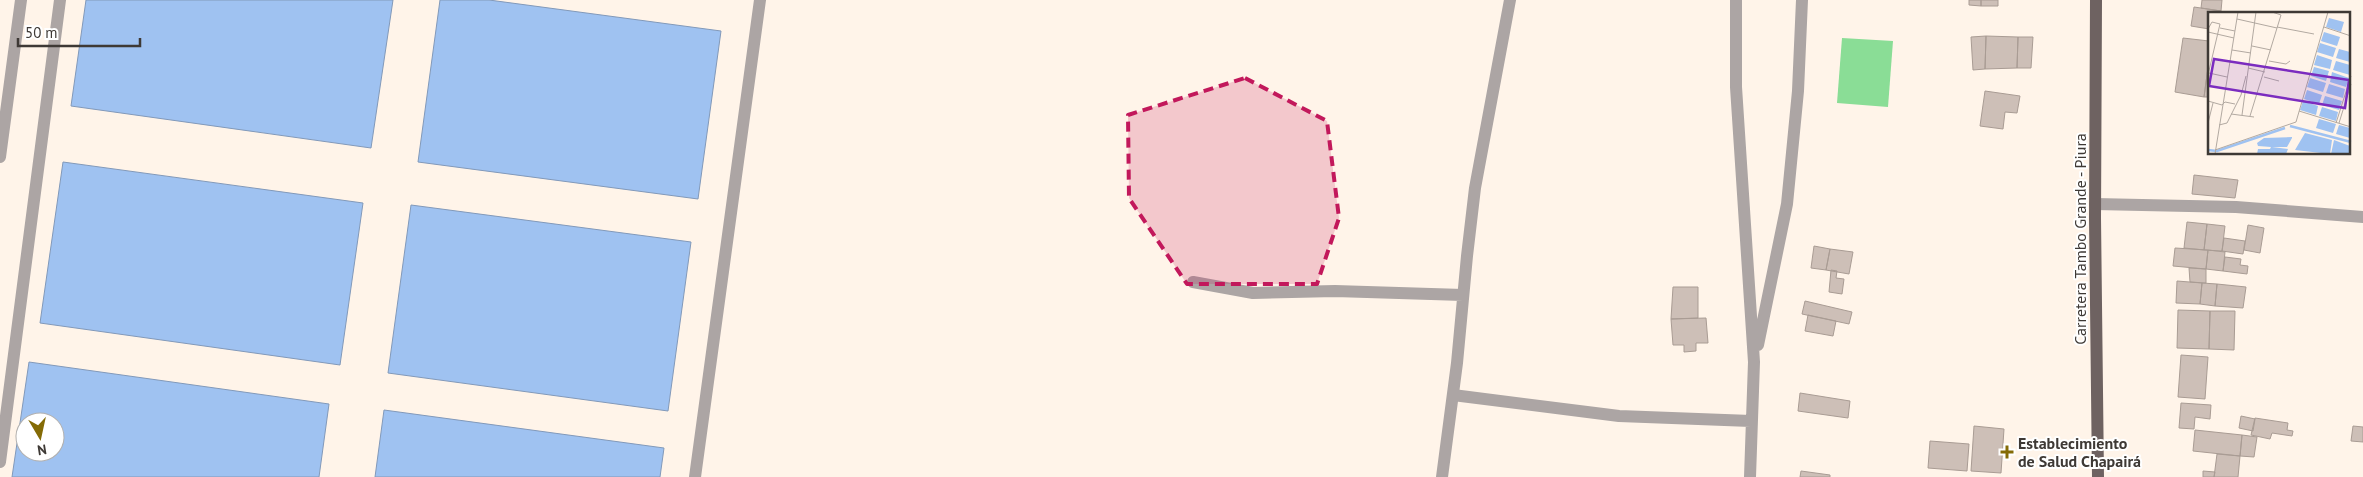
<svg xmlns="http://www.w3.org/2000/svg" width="2363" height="477" viewBox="0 0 2363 477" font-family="'PT Sans',sans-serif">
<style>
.green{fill:#8add96}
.water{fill:#9fc2f1;stroke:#8299b9;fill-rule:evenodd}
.building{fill:#cdbfb7;stroke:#a99c94}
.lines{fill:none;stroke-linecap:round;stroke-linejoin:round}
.minor{stroke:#aca5a4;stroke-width:12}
.major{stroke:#6e6261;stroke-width:12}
.marked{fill:#c2185b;fill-opacity:0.2;stroke:#c2185b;stroke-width:4;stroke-dasharray:10 6;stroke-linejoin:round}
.poi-dot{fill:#846b06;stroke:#fff;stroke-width:2}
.labels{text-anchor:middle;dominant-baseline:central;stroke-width:4;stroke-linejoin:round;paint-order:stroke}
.street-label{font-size:16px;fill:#3e3935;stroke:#fff}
.poi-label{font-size:16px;font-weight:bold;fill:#3e3935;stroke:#fff;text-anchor:start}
.inset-river{fill:none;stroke:#9fc2f1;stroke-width:2.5}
.inset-road{fill:none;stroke:#b2a9a1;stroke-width:1}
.view{fill:#7b2cbf;fill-opacity:0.15;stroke:#7b2cbf;stroke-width:2.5}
.inset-edge{fill:none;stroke:#3e3935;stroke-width:2.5}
</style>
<rect width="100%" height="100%" fill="#fff4e9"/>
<path class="green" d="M1842,38L1893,41L1888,107L1837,103Z"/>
<path class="water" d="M86,0H393L371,148L71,106Z
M440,0H489L721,31L698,199L418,162Z
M63,162L363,203L340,365L40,323Z
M411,205L691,242L668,411L388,373Z
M29,362L329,404L319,477H12ZM25,422H55V452H25Z
M384,410L664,448L660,477H375Z"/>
<path class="building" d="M1969,0H1981V6L1969,5Z
M1981,0H1998V6H1981Z
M2202,0H2222L2221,11L2201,8Z
M2194,7L2221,11V14H2209V29L2191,26Z
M1986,36L2018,37L2017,68L1985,69Z
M1986,36L1985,69L1973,70L1971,37Z
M2018,37H2033L2031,68H2017Z
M2183,38L2209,41V60L2204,97L2175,92Z
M2209,60V97H2204Z
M1985,91L2020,96L2017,113L2005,112L2003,129L1980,126Z
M2194,175L2238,180L2235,198L2192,194Z
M2187,222L2207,224L2204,250L2184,248Z
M2207,224L2225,226L2222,251L2204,250Z
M2248,225L2264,228L2260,253L2244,250Z
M2224,238L2245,241L2243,254L2222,251Z
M1814,246L1830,249L1826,270L1811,268Z
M2175,248L2208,250L2206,269L2173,266Z
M1830,249L1853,252L1849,274L1826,270Z
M2208,250L2225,252L2223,271L2206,269Z
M2225,257L2241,259L2240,265L2248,266L2247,274L2223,271Z
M2189,268L2206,269V283L2190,282Z
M1831,270L1837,271L1836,278L1844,279L1842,294L1829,292Z
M2177,281L2202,283L2200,304L2176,303Z
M2202,283L2217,284L2215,306L2200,304Z
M2217,284L2246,287L2243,308L2215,306Z
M1673,287H1698V318L1671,319Z
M1805,301L1852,312L1849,324L1802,314Z
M2178,310L2210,311L2209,349L2177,348Z
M2210,311H2235L2234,350L2209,349Z
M1808,315L1836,321L1833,336L1805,331Z
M1706,318L1708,343H1696V351L1684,352V345H1673L1671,319Z
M2181,355L2208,357L2205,399L2178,397Z
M1800,393L1850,401L1848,418L1798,411Z
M2181,403L2211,405L2210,419L2195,417L2194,429L2179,428Z
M2241,416L2255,419L2253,431L2239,428Z
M2255,418L2288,423L2287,430L2293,431L2292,436L2272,433L2270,439L2251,435Z
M1974,426L2004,429L2001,473L1971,471Z
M2353,426L2363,427V442L2351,441Z
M2195,430L2242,435L2240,456L2193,451Z
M2242,435L2257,437L2254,457L2240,456Z
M1930,441L1969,444L1967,471L1928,468Z
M2217,454L2240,456L2238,477H2214Z
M1801,471L1830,475V477H1800Z
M2203,471L2215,472L2214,477H2203Z"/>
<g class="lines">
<path class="minor" d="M1736,0V87L1754,362L1750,477
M0,157L21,0
M2095,204L2236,207L2363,217
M1193,282L1253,293L1335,291L1463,295
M1758,345L1787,204L1798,91L1802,0
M1453,395L1619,416L1751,421
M0,462L60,0
M695,477L760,0
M1442,477L1457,363L1467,256L1475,188L1510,0"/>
<path class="major" d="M2096,0L2095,218L2098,477"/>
</g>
<path class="marked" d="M1245,78L1327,121L1339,218L1317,284H1187L1129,198L1128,115Z"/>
<path class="poi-dot" d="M2004.5 444.5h5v5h5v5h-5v5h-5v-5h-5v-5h5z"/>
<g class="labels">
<g class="street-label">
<text transform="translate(2080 239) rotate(-90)">Carretera Tambo Grande - Piura</text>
</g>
<g class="poi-label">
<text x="2018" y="443">Establecimiento<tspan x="2018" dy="18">de Salud Chapairá</tspan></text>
</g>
</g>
<g transform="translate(2208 12)">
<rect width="142" height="142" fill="#fff4e9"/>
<path d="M121,6L136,10L133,20L118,15ZM116,20L132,25L129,34L113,29ZM112,31L128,36L125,45L109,40ZM131,37L142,40V50L128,46ZM109,43L124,48L122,57L106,53ZM128,49L142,53V63L125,58ZM106,55L121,59L118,69L103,64ZM124,60L141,66L138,75L122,70ZM102,66L118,71L115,80L99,75ZM121,72L137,77L135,86L118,81ZM99,78L114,83L111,92L96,87ZM117,84L134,89L131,98L114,93ZM95,89L110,94L108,103L92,98ZM114,95L130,100L128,109L111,104ZM111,107L128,112L125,121L108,116ZM131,113L142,116V126L128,122ZM97,121L124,128L122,142L87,138ZM56,126L84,125V126L79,135H64L80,137L78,142H49L50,137H62L63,135L50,134L49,131ZM126,128L142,134V142H123Z" fill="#9fc2f1"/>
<path class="inset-river" d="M82,114L143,130M0,138L9,139L77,116"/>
<path class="inset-road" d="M29,7L69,16M69,15L106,22M116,15L143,24M12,16L27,19M0,17L4,10L12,12L0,63M0,20L26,26M44,34L63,38M24,38L43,41M61,49L78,52L82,49M40,56L57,60M1,61L19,65M56,65L71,69M0,89L14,93L17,90L27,92M91,99L143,115M23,102L46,105M34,103L48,0M42,104L73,3L64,0M0,111L5,91M128,111L143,64M131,111L143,72M11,113L19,111L33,83L38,64M7,138L88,110L120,0M7,142L30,0"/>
<path class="view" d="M6,47L141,68L137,96L1,74Z"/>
<rect width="142" height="142" class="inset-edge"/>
</g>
<g transform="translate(40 437) rotate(171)"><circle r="24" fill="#ffffff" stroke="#b2b0ae"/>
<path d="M0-4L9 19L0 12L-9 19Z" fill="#846b06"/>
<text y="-8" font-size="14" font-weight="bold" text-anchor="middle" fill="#3e3935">N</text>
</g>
<path d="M18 38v8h122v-8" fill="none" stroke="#3e3935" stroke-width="2.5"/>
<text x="25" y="38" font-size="15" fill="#3e3935" stroke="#ffffff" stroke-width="4" paint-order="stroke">50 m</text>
</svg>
